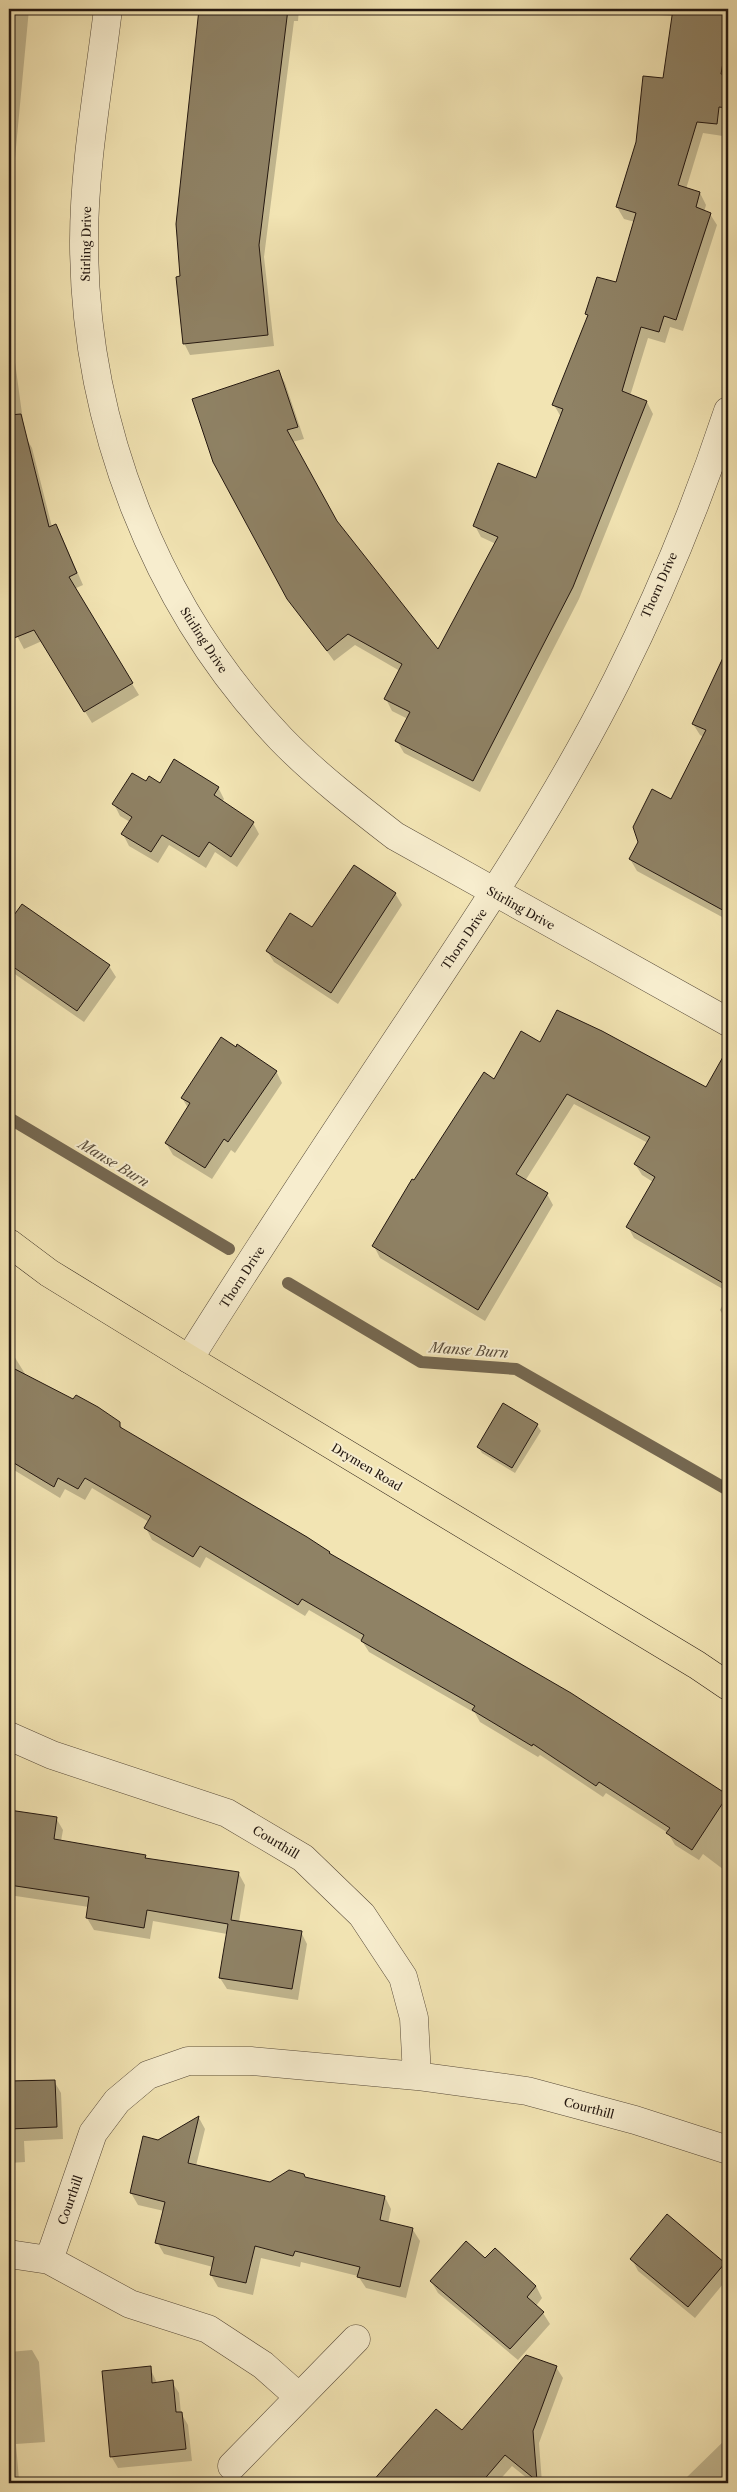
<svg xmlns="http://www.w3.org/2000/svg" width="737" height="2492" viewBox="0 0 737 2492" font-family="'Libre Caslon Text',serif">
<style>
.shadow{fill:#0003}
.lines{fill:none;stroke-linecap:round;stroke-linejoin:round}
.stream{stroke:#756851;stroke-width:12}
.building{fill:#8f8265;stroke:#231710}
.street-casing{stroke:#574a39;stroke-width:29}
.primary-casing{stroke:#231710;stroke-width:29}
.street{stroke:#f7edce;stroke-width:28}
.primary{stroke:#f2e4b3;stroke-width:28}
.labels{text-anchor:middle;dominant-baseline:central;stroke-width:4;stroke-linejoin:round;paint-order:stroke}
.street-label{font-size:12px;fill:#231710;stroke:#f7edce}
.water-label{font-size:14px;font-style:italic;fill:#5a4d3b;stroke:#f7edce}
</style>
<rect width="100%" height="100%" fill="#f2e4b3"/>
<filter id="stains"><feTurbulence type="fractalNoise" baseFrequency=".004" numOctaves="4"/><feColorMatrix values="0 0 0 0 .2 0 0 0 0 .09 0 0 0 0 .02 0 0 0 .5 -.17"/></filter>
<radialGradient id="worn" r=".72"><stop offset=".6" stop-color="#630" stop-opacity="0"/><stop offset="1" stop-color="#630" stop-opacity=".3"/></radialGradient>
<path class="shadow" d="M9,9H29L15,158L9,258Z
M201,9H299L298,21H294L264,257L274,346L190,355L184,343L177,224Z
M656,9H728V118H725L723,136L703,133L686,189L700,193L706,205L704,212L710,214L717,225L683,331L670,327L665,343L648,338L630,396L647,402L653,414L579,599L480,792L404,753L397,741L408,719L392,711L386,699L400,671L355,645L334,661L288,598L279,372L285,383L304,439L292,442L337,523L438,651L496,544L481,537L475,526L537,480L561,417L554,405L589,317L586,313L616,284L635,222L624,219L617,207L664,80L672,16L659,15Z
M9,271L10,325L25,436L32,448L52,527L55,526L62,537L83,585L74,589L139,695L92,723L42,641L24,649L9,621Z
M728,659V923L722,917L637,871L630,859L671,801L704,737L700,735L693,724Z
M147,783L218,787L224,799L222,802L253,823L259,834L237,867L215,852L206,868L169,845L158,863L129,846L123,834L130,822L120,816L114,804Z
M395,893L402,905L338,1004L274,962L267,951Z
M22,905L109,966L116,977L84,1022L9,970V924Z
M540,1044L706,1089L712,1078L728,1087V1292L634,1238L628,1227L653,1182L642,1175L635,1164L648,1143L574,1104L525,1181L547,1194L553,1205L485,1321L380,1258L374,1246L415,1182L495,1081Z
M276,1071L282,1083L235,1153L231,1150L212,1179L173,1155L166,1143L188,1108L182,1098Z
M728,1295V1323L720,1310Z
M9,1353L14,1356L27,1377L119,1423L124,1431L330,1552L332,1556L571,1694L728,1795V1873L703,1854L699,1860L675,1845L668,1833L606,1793L603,1797L540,1755L538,1757L480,1722L475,1713L369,1652L362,1641L309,1610L305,1616L206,1557L200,1568L152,1540L146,1528L149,1522L92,1488L85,1500L65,1489L60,1498L9,1467Z
M537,1425L541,1431L515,1473L482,1453L478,1447Z
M9,1811L56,1818L63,1830L61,1841L145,1856L147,1859L239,1874L245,1885L239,1922L301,1932L307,1944L298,2000L227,1989L220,1978L227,1934L153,1921L150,1939L94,1930L87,1918L89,1907L9,1895Z
M54,2081L61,2093L63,2139L24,2141L25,2162L9,2163V2082Z
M199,2118L205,2129L196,2166L270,2184L305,2178L385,2197L391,2209L388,2224L413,2230L420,2241L406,2298L366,2288L358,2276L301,2262L300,2267L261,2258L253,2295L218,2287L211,2275L213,2267L164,2254L157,2242L164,2211L138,2205L131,2193L159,2141Z
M632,2259L724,2263L728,2271V2278L695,2318L638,2271Z
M485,2260L536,2286L542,2298L536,2306L543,2313L550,2324L518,2360L438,2293L431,2281Z
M32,2350L39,2362L45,2442L16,2444L19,2480L9,2472V2352Z
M556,2367L563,2378L539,2443L542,2483H533L512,2466L497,2483H380L377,2478L463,2432Z
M150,2368L157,2383L172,2382L179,2393L181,2413L188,2425L192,2461L118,2468L111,2456Z
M728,2437V2483H689L686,2478Z"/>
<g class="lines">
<path class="stream" d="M9,1118L229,1249
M288,1283L421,1362L516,1369L728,1490"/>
</g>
<path class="building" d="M199,9H288L259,245L268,335L183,344L176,277L180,276L176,224Z
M673,9H728V34L721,74L728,75V108L719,107L717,124L697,122L678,185L700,192L696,207L711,213L676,320L664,316L659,332L641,327L622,391L647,401L573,587L473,781L395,741L410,712L384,699L402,664L348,634L327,651L287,599L213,462L192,399L279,370L298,427L287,430L337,521L438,649L498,537L473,526L498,463L536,478L563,409L552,405L588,315L585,314L597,277L616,282L636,213L616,207L636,142L643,76L663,78Z
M21,414L49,527L56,524L77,573L69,577L133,683L84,712L34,630L9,640V415Z
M728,647V913L629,859L638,842L633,827L652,789L671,799L706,730L692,724Z
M174,759L219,787L214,795L254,822L231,857L209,842L199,857L162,835L151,852L121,834L132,817L112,804L132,773L146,781L149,776L160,783Z
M354,865L396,893L331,993L266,951L290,913L312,927Z
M22,904L110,965L77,1011L9,964V922Z
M557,1010L602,1031L706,1087L728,1048V1286L626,1227L655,1177L634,1164L650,1137L567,1094L516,1174L548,1193L478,1310L372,1246L412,1179L414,1180L484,1072L494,1079L521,1031L540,1042Z
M221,1037L236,1047L237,1044L277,1071L228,1142L224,1139L205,1168L165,1143L190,1103L181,1098Z
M9,1366L73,1399L76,1395L98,1407L120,1422V1427L307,1537L330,1552L329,1553L571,1693L728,1795L692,1850L666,1833L670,1828L599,1782L596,1786L533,1744L532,1746L472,1710L475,1706L361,1641L364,1635L302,1599L298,1605L200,1546L193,1557L144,1528L151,1516L85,1478L78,1489L58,1478L54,1487L9,1460Z
M503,1403L538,1424L512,1468L477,1447Z
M9,1810L57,1817L54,1839L146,1855L145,1858L239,1872L231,1920L302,1931L292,1989L219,1978L228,1924L147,1910L144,1928L86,1918L89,1897L9,1885Z
M55,2080L57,2127L9,2129V2081Z
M199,2116L188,2163L270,2182L289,2170L304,2174L305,2177L385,2196L380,2220L413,2228L400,2287L357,2277L360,2267L295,2251L293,2256L255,2246L246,2283L210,2275L214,2257L155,2243L165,2202L130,2193L143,2136L158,2140Z
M667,2214L725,2263L688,2307L630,2259Z
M466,2241L485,2258L495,2248L536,2286L527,2297L544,2312L510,2349L430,2281Z
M526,2355L557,2366L533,2431L537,2481L505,2455L481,2483H371L436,2409L462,2430Z
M151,2366L152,2383L173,2380L176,2412H182L186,2449L110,2457L102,2371Z"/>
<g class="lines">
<defs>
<path id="street" d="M108,9C99,85 84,164 84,241C84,423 155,607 281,739C315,774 355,805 395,836L728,1022
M189,1359C256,1252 326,1146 396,1041C474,924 554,806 617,680C660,594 698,502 728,411
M9,1736L52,1755L227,1813L303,1858L362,1915L403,1977L414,2018L417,2076
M9,2254L49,2260L130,2304L208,2329L263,2365L299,2397
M49,2260L93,2133L117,2101L148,2075L188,2061H251L417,2076L527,2091L635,2120L728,2150
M232,2466L356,2339"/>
<path id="primary" d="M9,1243L49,1273L189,1359L697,1665L728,1686"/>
</defs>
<use href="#street" class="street-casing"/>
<use href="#primary" class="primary-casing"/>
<use href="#street" class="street"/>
<use href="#primary" class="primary"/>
</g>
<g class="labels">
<g class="street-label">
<text transform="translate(86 244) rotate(-89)">Stirling Drive</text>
<text transform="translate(659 585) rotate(-66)">Thorn Drive</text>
<text transform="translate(204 640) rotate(57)">Stirling Drive</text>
<text transform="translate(521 908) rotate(29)">Stirling Drive</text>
<text transform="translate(464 939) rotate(-56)">Thorn Drive</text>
<text transform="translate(242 1277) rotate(-57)">Thorn Drive</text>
<text transform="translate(367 1467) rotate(31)">Drymen Road</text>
<text transform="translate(276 1842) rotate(31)">Courthill</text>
<text transform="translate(589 2108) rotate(15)">Courthill</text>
<text transform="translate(70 2200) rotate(-71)">Courthill</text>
</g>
<g class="water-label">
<text transform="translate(114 1163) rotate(31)">Manse Burn</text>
<text transform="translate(469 1350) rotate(4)">Manse Burn</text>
</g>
</g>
<rect width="737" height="2492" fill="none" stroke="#f2e4b3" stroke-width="30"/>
<rect x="10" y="10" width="717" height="2472" fill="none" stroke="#231710" stroke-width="2.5"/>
<rect x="15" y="15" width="707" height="2462" fill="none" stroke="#231710"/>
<rect width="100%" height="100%" filter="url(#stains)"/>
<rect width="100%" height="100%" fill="url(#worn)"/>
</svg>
